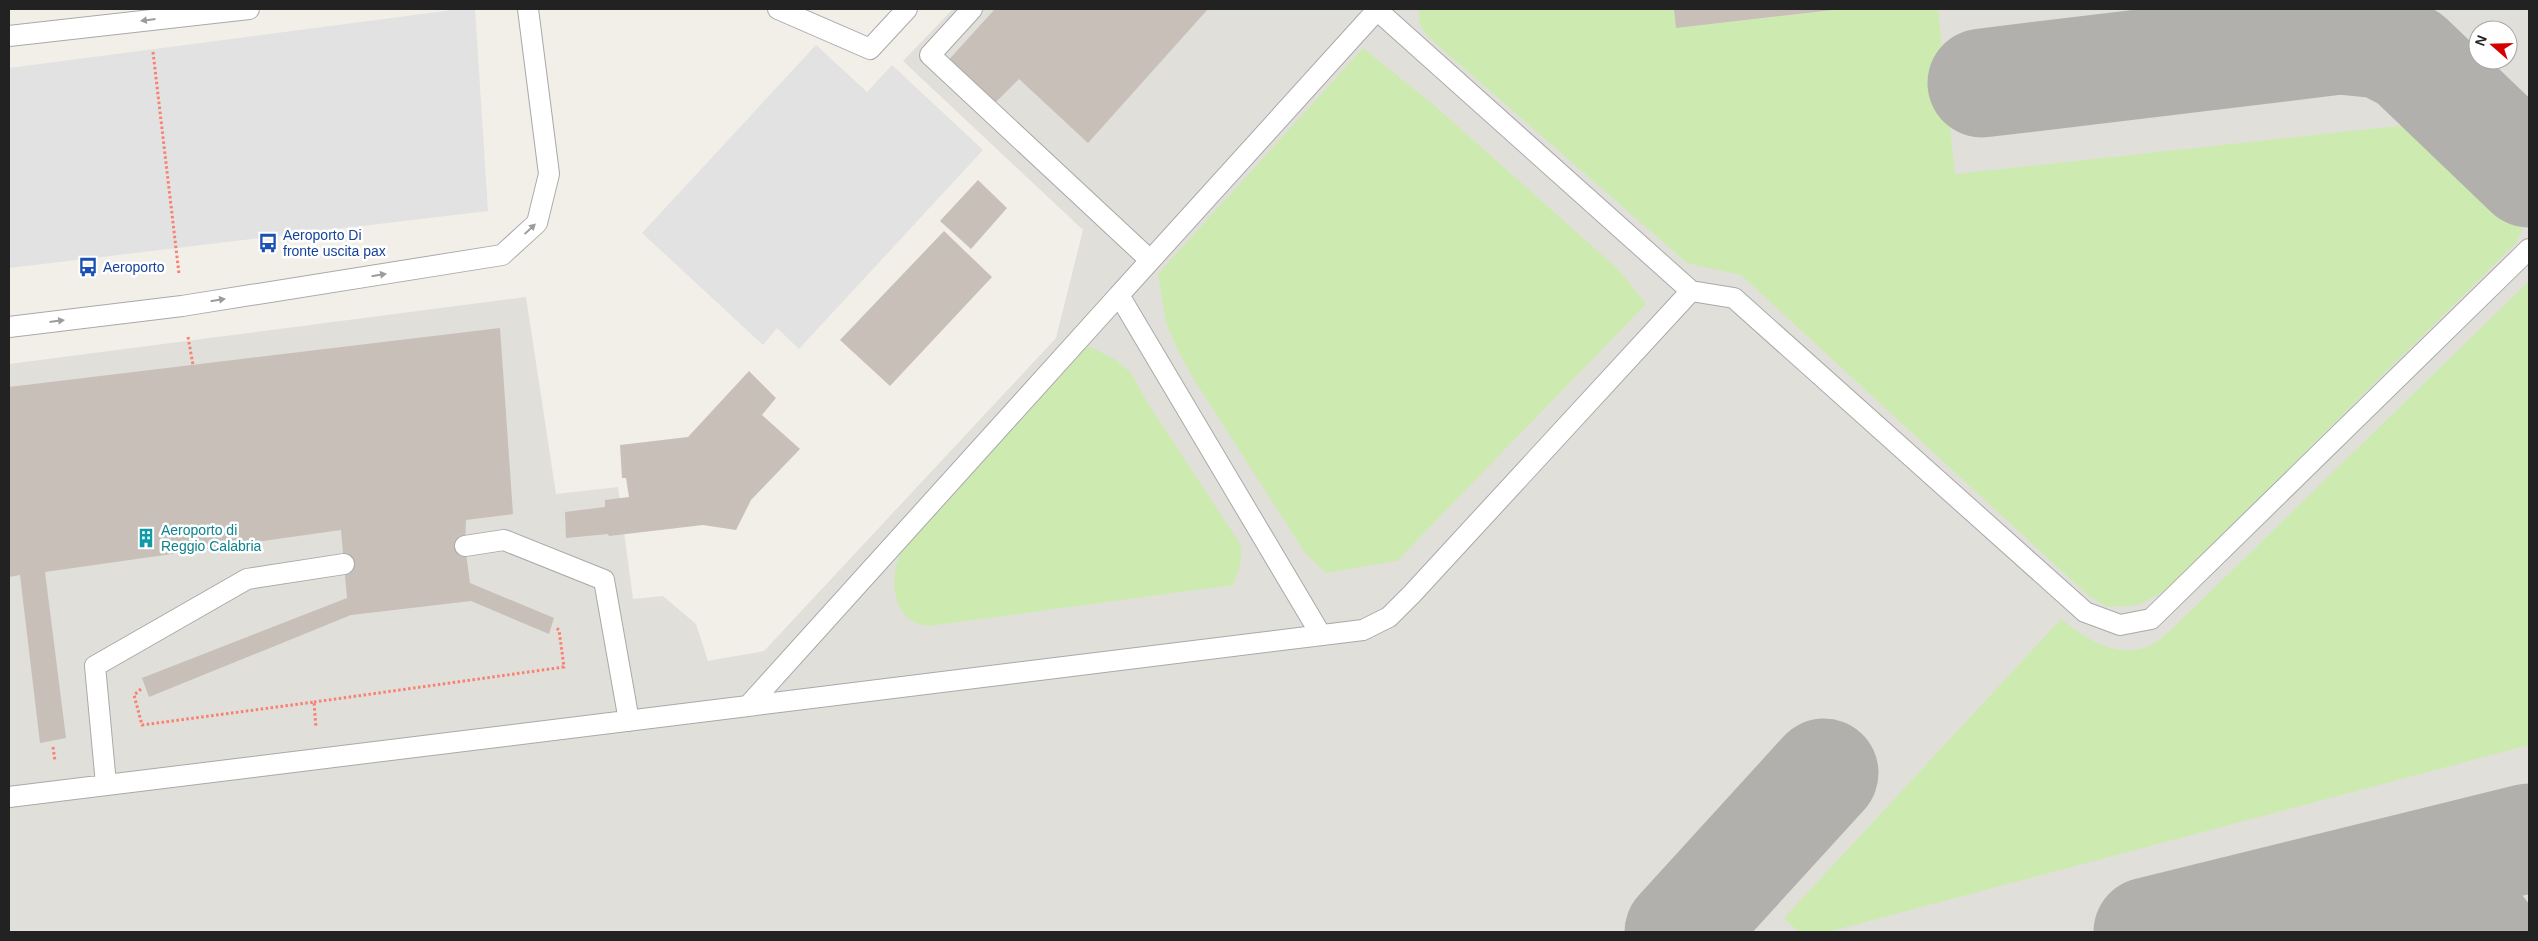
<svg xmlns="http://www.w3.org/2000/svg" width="2538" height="941" viewBox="0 0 2538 941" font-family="Arial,sans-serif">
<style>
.airport{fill:#e1dfda;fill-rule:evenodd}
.grass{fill:#cdebb0}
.parking{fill:#e2e2e2}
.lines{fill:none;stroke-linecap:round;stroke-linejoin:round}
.taxiway{stroke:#b1b0ac;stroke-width:109}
.building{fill:#c7bfb8}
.lane-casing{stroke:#a9a9a9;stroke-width:22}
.path{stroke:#fa8072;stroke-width:3;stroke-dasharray:2.5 2.5;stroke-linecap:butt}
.lane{stroke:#fff;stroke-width:20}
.oneway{fill:#9c9c9c}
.labels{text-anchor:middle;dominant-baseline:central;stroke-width:5;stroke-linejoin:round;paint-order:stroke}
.transit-label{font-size:14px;fill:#164399;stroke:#fff;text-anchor:start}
.culture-label{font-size:14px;fill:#0d838f;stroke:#fff;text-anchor:start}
</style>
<rect width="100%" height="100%" fill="#f2efe9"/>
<path class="airport" d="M953,9H2529V932H9V364L526,297L556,494L618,487L633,599L663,596L696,624L708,661L764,651L1056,338L1083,230L903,61ZM2478,30H2508V60H2478Z"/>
<path class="grass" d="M1419,9H1674L1677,28L1844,9H1938L1955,174L2434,122L2515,203L2522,230L2516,243L2165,591L2138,605L2107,607L2089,596L1741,275L1687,263L1426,35L1419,22Z
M1363,48L1434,105L1619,270L1646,304L1397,561L1326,573L1305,553L1193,378L1177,349L1166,323L1158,274Z
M2529,281V745L1828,932H1799L1784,918L2061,619C2085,638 2117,660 2149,646C2158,642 2167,633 2174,627Z
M1088,346L1116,360L1131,373L1149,405L1239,542C1245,557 1238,571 1233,585L929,626C891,623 888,577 902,550Z"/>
<path class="parking" d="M460,9H475L488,211L9,268V68Z
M816,45L867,92L892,65L983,150L799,349L777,328L763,345L642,233Z"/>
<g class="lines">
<path class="taxiway" d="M1982,83L2340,40L2381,44L2409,58L2529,173
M2358,880C2411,891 2438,901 2482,932
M1679,932L1824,773
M2148,932L2529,838"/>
</g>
<path class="building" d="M995,9H1208L1088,143L1019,79L992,106L944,65Z
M1674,9H1833V10L1676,28Z
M978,180L1007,208L971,249L940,221Z
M944,231L992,277L890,386L840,340Z
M500,328L513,514L466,520L465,546L470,583L554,618L549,634L471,601L351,615L149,697L142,678L347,598L341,530L45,572L66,738L40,743L20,575L9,577V387Z
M749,371L776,398L762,415L800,449L751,500L736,530L703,525L609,536L608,534L566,538L565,512L605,507V500L629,497L626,478H622L620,445L688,437Z"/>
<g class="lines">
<defs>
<path id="lane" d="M778,9L870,49L907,9
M972,9L930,55L1150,260
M1377,10L1691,291
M9,36L249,9
M1119,295L748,706L1363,630L1389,617L1412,594L1691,291L1734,298L2085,612L2120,625L2151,619L2529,249
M9,327L182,306L502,255L537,223L549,174L528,9
M465,546L504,540L604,580L629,721
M1321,635L1119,295L1378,9
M106,784L95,666L247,579L344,564
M9,797L748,706"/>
</defs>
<use href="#lane" class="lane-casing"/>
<path class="path" d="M153,52L179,274
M188,337L193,365
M141,689L134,695L142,725L314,702L316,728
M314,702L564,667L559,630L555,627
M53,747L55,761"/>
<use href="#lane" class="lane"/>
</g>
<defs><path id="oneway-solid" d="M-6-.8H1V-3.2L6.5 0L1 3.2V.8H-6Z" transform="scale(1.25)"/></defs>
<g class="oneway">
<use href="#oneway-solid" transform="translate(148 20) rotate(173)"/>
<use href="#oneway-solid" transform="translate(530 229) rotate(-43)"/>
<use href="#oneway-solid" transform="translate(379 275) rotate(-9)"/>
<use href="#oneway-solid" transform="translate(218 300) rotate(-9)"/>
<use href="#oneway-solid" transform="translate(57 321) rotate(-7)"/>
</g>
<defs>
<symbol id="bus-bare" viewBox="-9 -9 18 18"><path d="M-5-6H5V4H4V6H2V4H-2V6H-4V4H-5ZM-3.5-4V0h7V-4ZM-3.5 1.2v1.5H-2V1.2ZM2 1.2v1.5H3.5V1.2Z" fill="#1a4fb4" stroke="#fff" stroke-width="2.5" paint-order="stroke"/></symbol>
<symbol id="building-bare" viewBox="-9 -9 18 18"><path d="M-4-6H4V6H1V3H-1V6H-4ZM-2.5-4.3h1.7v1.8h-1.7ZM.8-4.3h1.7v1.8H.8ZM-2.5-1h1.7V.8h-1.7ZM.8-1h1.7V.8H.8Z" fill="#0f9aa8" stroke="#fff" stroke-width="2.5" paint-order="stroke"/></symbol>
</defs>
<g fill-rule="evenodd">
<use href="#bus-bare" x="254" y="229" width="28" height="28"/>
<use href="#bus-bare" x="74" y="253" width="28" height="28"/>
<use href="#building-bare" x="132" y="524" width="28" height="28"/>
</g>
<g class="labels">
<g class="transit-label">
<text x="283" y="235">Aeroporto Di<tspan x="283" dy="16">fronte uscita pax</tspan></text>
<text x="103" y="267">Aeroporto</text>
</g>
<g class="culture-label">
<text x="161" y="530">Aeroporto di<tspan x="161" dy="16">Reggio Calabria</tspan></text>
</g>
</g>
<rect width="2538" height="941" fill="none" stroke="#222222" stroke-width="20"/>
<g transform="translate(2493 45) rotate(290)"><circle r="24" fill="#ffffff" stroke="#a7a7a7"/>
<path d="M0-4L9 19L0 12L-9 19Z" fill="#d40000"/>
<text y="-8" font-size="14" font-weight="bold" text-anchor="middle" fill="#222222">N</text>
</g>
</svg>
